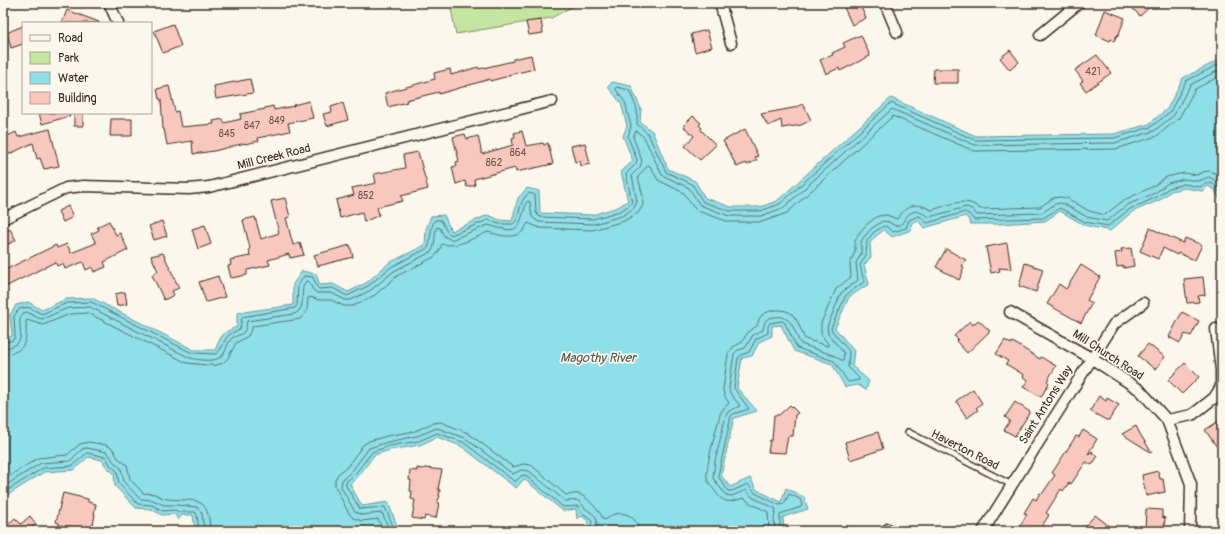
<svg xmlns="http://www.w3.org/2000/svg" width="1225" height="534" viewBox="0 0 1225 534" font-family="Pangolin,sans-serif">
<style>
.green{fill:#c3e7a0;stroke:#7f885f}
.water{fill:#8edfe8;stroke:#6d9797}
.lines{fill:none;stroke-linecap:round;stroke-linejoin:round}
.shore{stroke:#5c726f;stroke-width:1}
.building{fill:#f8c8bf;stroke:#3b2a1e}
.lane-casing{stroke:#3b2a1e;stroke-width:8}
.street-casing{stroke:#3b2a1e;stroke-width:13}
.lane{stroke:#fbf7ec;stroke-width:5}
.street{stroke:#fbf7ec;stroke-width:10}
.labels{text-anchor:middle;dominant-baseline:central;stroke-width:3.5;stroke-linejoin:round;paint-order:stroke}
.number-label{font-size:10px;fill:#6a5246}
.street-label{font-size:12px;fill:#3b2a1e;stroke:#fbf7ec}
.water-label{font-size:13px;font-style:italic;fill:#505750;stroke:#fbf7ec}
</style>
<rect width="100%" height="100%" fill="#fbf7ec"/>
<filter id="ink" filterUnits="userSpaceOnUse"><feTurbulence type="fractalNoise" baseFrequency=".025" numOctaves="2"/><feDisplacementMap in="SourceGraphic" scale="8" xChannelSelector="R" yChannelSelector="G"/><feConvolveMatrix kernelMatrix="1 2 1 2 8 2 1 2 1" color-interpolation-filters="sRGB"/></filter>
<g filter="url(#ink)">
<path class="green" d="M450,3H579L551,18L456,34Z"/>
<path class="water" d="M1217,61L1222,62V205L1215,190L1208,186L1202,191L1185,188L1171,191L1160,200L1132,212L1110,231L1084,225L1060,211L1045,221L999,224H971L966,216L924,228L918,220L912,223L911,230L892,237L884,230L876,236L870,243L871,257L864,265L869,284L849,297L835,328L854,351L852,366L869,381L866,390L858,385L845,387L832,364L794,351L781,325L772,326V336L759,342L752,356L742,358L737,388L757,411L734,418L721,475L730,487L750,478L757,490L781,502L786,488L804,497L808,509L783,517L784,531H626L621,528L607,531H585L588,521L582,516L577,519L576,509L563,511L524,479L516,488L461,446L437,437L420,445L390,450L374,455L358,477L350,484L362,506L388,502L399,531H195L193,515H182L178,520L175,514L162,515L151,509L136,508L115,486L114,473L107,468L102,460L88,457L74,470L44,472L3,498V339L12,336L10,315L16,305L28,302L42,310L66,299L92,298L194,350H215C221,336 222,332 237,327V313L293,305V284L302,271L316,274L320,285L333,284L348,292L366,283L389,263L425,245L426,229L431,216L444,215L451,231L488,215L500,220L512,221L518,198L527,188L539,191L540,213L592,215L618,207L628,201L621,172L633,161L623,136L627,126L621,103L608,87L612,82L631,86L641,109L640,122L652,131L668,169L695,181L705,198L731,207H760L777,201L891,98L976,136L1114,134L1149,124L1167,109L1183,78Z"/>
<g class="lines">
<path class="shore" d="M3,343L13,340L15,337L14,316L19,309L28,307L42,314L67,303L91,302L192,353L216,354C222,351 223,340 229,335C232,332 237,331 240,329L242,317L295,308L297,305L298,285L304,276L313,277L317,287L319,289L333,288L347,296L368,286L391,267L428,248C432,239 429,229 435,220H441L447,232L451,235L488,220L499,224H513C522,218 516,203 529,193L535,195L536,213L540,217L593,219L620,211L630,205L632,202L626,174L636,164L637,160L628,137L631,126L625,102L616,90L617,87L629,90L637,109V124L648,134L666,172L692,184L703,202L730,211H760L780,204L891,103L975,140L1114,138L1151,127L1170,112L1186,81L1217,65L1222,66
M3,348C33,346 13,325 23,313L27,312L38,318L42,319L68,308L90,307L190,358C198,360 218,363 223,355C227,349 227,343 232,338C236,335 242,336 245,330C247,327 246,324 247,321L294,314C308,309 298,291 306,281L309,282L313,290L317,293H332L345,300H351L371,290L394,271L431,252C437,244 433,235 437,227L440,228L444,236L451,240L488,225C519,234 518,232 526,203L528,201L530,202L532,217L539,222L594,224L622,216L634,208L637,202L632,175L640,167L642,161L633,137L636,131L644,137L662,175L689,188L700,205L729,216H761L783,208L892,109L975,145L1115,143L1154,131L1174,115L1190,85L1217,71H1222
M3,354C26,353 27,341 26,321L27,320L43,325L70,314L88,313L187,363L207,365H217L223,363L228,358L236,343L248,336L253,326L300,319L307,310L308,298L310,297L319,300H331L344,306H353L375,295L397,276L434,257L438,253L442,244C458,248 473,238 488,232C498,235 514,240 523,231C525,229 526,226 528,223L540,228L592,230L624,221L638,213L643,205V197L638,177L648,165L650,166L658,180L684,193L693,207L698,211L729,222H762L787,213L893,116L974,151L1116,149L1157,136L1179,118L1195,89L1218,77H1222
M3,480L38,458L67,455L80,444L89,442L106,445L113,449L118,458L127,465L130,479L143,493C147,494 151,493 155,494C159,496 163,499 167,499C195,502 209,493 210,531
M3,487L41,463L70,461L82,449L87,448L107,452L114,462L121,468L124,482L140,499L153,500L164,505H176L197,507L202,513L204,531
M3,493L43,468L72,466L87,453L106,457L110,465L117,471L119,484L138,504L152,505L163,511L175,510L179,512H195L197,515L199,531
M383,531L378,519L362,521L353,518L348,512L335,486V480L338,474L347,467L363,445L369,441L387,436L415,431L433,423L441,422L468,433L513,467L523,464L531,465L566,495C571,495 575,493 579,494C588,497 600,512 604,520C607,519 609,517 612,515C625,510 638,517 638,531
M390,531L382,513L362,515L355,512L341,487L342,480L352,471L369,448L388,442L417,436L437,428L465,438L513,474L521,470L529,471L565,501C578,501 576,497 585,508C588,511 593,513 596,517L597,523L594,531
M395,531L385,507L360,509L346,486V482L355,474L372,452L389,446L419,441L437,433L463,442L514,481H516L521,476L525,475L563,507L578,506L581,512L591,519L592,522L589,531
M769,531L768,512L750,503L744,498C730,502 724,505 715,491C712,487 708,483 707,478C705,468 717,427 720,414L723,409L729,403L724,395L723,389L728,354L733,347L741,343L749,331L757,326C758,322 759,318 762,315C769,309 785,308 792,314C798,320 801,331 805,339L828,346V344L821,334V323L836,289L851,277L850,263L855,252V241L859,233L867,224L878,216L887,215L897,219C907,205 916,201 931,210C948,206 966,195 980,209L1040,207L1053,198L1060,197L1067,198L1089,211L1105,215L1124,200L1152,187L1166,177L1184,173L1197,175L1203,172L1209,171L1215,173L1222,177
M775,531L774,517L776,509L752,497L746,490L732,496L726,495L713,478L715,461L726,415L729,411L740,406L730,393L729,388L734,354L738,350L745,348L753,335L763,330C764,323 765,318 774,317C793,314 793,331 801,344L835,356L841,360H843L844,353L828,334L827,327L841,293L858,280L856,263L861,254V242L863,238L871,229L883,221L889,222L895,226L902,224C909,210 916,208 929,217L966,207L972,209L977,215L1042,213L1055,204L1060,203L1064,204L1087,217L1107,221L1127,205L1155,193L1168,183L1184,179L1199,181L1209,177L1213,179L1222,185
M780,531V515L783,513L801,507L802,505L800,499L789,494L784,504L779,505L755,493L748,484L732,491H728L718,476L731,416L733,414L749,409L734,388L738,358L741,355L749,352L756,339L768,333V326L770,323L782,321L785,323L797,348L834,361L848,382L859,380V378L848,367L849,351L832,331L831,328L846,295L864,282L860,265L866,255L867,241L874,232L884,226L887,227L893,232L906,228L909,220L918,216L921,217L927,223L965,212L969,214L974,220L1043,218L1060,208L1085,222L1108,226L1130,209L1157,197L1169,188L1184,184L1200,187C1213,178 1217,186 1222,198"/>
</g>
<path class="building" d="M842,3H859L866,18L852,25Z
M1127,3H1154L1140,16Z
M67,10L99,22V23H62Z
M1105,10L1125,18L1118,36L1117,35L1114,41L1111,39L1110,41L1096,35Z
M541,20L543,33L529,35L526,22Z
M173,24L181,46L163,53L154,31Z
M23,26V44L11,48L7,33L13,30Z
M707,30L712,47L695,52L691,34Z
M861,35L870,56L840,71L839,68L826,74L820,60L833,55L832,53L845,47L843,43Z
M1010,50L1019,62L1010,70L1000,58Z
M531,55L534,69L508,75L509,76L490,81V79L439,94V92L406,100L407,102L388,107L385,93L435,79L434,73L450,69L451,75L478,67L479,69L513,61V59Z
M1097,55L1111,73L1086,91L1080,83L1083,81L1075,70Z
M934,69H958V83H933Z
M250,79L253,93L216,99L214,86Z
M169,86L175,112L178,111L181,127L214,124L213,121L223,119L224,123L241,119L240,114L265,109V108L273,106L274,110L294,106L293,105L309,101L313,118L288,123L290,131L258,138L259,141L245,144V143L214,151L193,154L192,141L167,145L164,129H163L161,99H159L157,89Z
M343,103L348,120L327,126L323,114L332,112L331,107Z
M803,104L811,120L801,125L782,128L781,120L768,126L761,114L793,108Z
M39,113H69L70,116L42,124Z
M74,113H83V126H74Z
M693,116L701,123L699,125L702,128L701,130L716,145L700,160L685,146L694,136L683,126Z
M111,119H132V136H110Z
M50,129L59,166L44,169L40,158L37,159L33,143L3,157V138L16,132L18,137Z
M745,129L758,156L755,157L757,160L747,165L746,163L737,167L723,141Z
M522,131L526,146L543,143L544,145L548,143L553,164L516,172L515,168L474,179L475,185L467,187L465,181L456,184L452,167L457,166L456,162L459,161L453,137L465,134L467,139L478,136L482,154L513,145L512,138L515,137L514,133Z
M585,143L590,164L581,166L580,161L575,162L571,146Z
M418,152L428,189L401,196L403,201L377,207L379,215L364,222L362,212L340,218L336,200L354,195L352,188L376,183L374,174L405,168L403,155Z
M285,198L290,217L286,218L293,245L300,243L304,255L290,258L289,254L268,260L270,265L247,270V275L231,278L228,266L231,265L230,260L250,256L249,249L250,248L243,220L255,217L261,239L279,233L271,201Z
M68,206L73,217L63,222L58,211Z
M109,221L116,235L120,233L128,250L104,262L106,267L94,272L92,267L86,270L83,262L65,269L63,264L57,266L55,262L3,288V271L56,245L57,248L67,244L71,253L96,243L91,234L99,230L97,227Z
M162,221L167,236L154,240L149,226Z
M205,225L211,244L198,249L192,229Z
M1150,228L1183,243L1185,238L1202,245L1195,260L1178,253L1177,255L1163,248L1158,259L1140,251Z
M10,229L16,240L3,247V233Z
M1007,243L1011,269L999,268L1000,271L991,273L986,247Z
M350,245L353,257L318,266L314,255Z
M1131,248L1134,266L1124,268V266L1117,267L1115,253L1122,252L1121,249Z
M946,249L966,260L962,266L964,267L962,271L963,272L959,280L936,267Z
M163,253L179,288L172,291L174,295L164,300L152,275L158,271L151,256Z
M1025,263L1043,269L1036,292L1019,286Z
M1081,265L1100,277L1087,300L1092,303L1081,323L1047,304L1059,284L1066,289Z
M218,276L225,297L206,302L199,282Z
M1203,277L1205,295L1198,296L1199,302L1187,303L1184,279Z
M125,292L127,304L117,306L115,294Z
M1182,312L1199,321L1191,336L1185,334L1180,343L1169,337Z
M978,320L990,331L967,353L956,341L958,339L954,336L970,321L973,325Z
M1005,340L1011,344L1012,342L1016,344L1040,359L1041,357L1056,366L1047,381L1049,383L1041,397L1023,387L1028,380L1023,377L1024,375L1006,364L1008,361L996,354Z
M1148,344L1165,357L1155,369L1138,356Z
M1185,363L1199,377L1182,394L1168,380Z
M973,389L982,403L976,408L978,410L967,418L956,401Z
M1099,396L1106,401L1107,398L1119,405L1109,420H1106L1090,411Z
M1015,402L1030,412L1015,436L1004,430L1010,421L1005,417Z
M790,405L798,413L795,415L793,436H788L785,453L768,452L770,440H772L774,415H779Z
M1222,419V454L1205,430Z
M1136,426L1140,434L1152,453L1122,434Z
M1083,430L1097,439L1088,454L1093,451L1092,453L1098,456L1092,465L1086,462L1071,484L1069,483L1063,491L1061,489L1046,513L1049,515L1039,531H1017L1027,514L1024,513L1033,498L1036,500L1040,493L1042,494L1055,475L1052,473L1076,436L1079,437Z
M878,432L883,449L850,460L845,442Z
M417,468L423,469L425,468L442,470L438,489L440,490L439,496H440L437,503H439L436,518L425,516L424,520L412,518L415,500L411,499L412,491H410L411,480H409L410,470L417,471Z
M1158,471L1160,479H1163L1165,492L1146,496L1142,475Z
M63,493L88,499V502L96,504L94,514H95L92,531H80L70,527L59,525V523L56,522Z
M1146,509L1162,510V517L1165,518L1164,531L1145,530Z
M1095,515L1108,525L1103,531H1081Z
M30,516L36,524L28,531H3V529L15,518L21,524Z"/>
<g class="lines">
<defs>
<path id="lane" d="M908,432L1012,485"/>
<path id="street" d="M109,3L118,23
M720,3L731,43
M885,3L897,32
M1040,35L1079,3
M3,219L66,188L83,186L189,189L209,187L552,101
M1010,312L1091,358L1140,390L1167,420L1191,484L1190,531
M1167,420L1192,415L1214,398L1221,387V370L1216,329
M888,529L892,531
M983,531L1040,440L1114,324L1143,303"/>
</defs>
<use href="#lane" class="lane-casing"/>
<use href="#street" class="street-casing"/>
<use href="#lane" class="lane"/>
<use href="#street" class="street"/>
</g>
</g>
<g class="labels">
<g class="number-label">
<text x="1093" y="72">421</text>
<text x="277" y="121">849</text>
<text x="252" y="126">847</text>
<text x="227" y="134">845</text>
<text x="518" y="153">864</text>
<text x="494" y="163">862</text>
<text x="366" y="196">852</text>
</g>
<g class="street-label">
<text transform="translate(274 157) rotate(-14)">Mill Creek Road</text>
<text transform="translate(1108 355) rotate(33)">Mill Church Road</text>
<text transform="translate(1046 405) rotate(-58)">Saint Antons Way</text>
<text transform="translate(965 450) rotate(27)">Haverton Road</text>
</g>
<g class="water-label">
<text x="598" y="358">Magothy River</text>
</g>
</g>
<rect width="1225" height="534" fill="none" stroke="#fbf7ec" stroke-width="16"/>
<rect x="8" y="8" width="1209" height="518" fill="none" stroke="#3b2a1e" stroke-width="1.5" filter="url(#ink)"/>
<rect x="22" y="22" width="130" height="92" fill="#fbf7ec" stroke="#aea59a"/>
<rect x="30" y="35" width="20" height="6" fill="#fbf7ec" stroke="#aea59a"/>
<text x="58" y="42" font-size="12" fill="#3b2a1e">Road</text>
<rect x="30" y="52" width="20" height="12" fill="#c3e7a0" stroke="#aea59a"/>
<text x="58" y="62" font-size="12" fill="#3b2a1e">Park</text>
<rect x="30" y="72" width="20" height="12" fill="#8edfe8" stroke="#aea59a"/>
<text x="58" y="82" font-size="12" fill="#3b2a1e">Water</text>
<rect x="30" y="92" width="20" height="12" fill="#f8c8bf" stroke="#aea59a"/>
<text x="58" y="102" font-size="12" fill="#3b2a1e">Building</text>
</svg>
